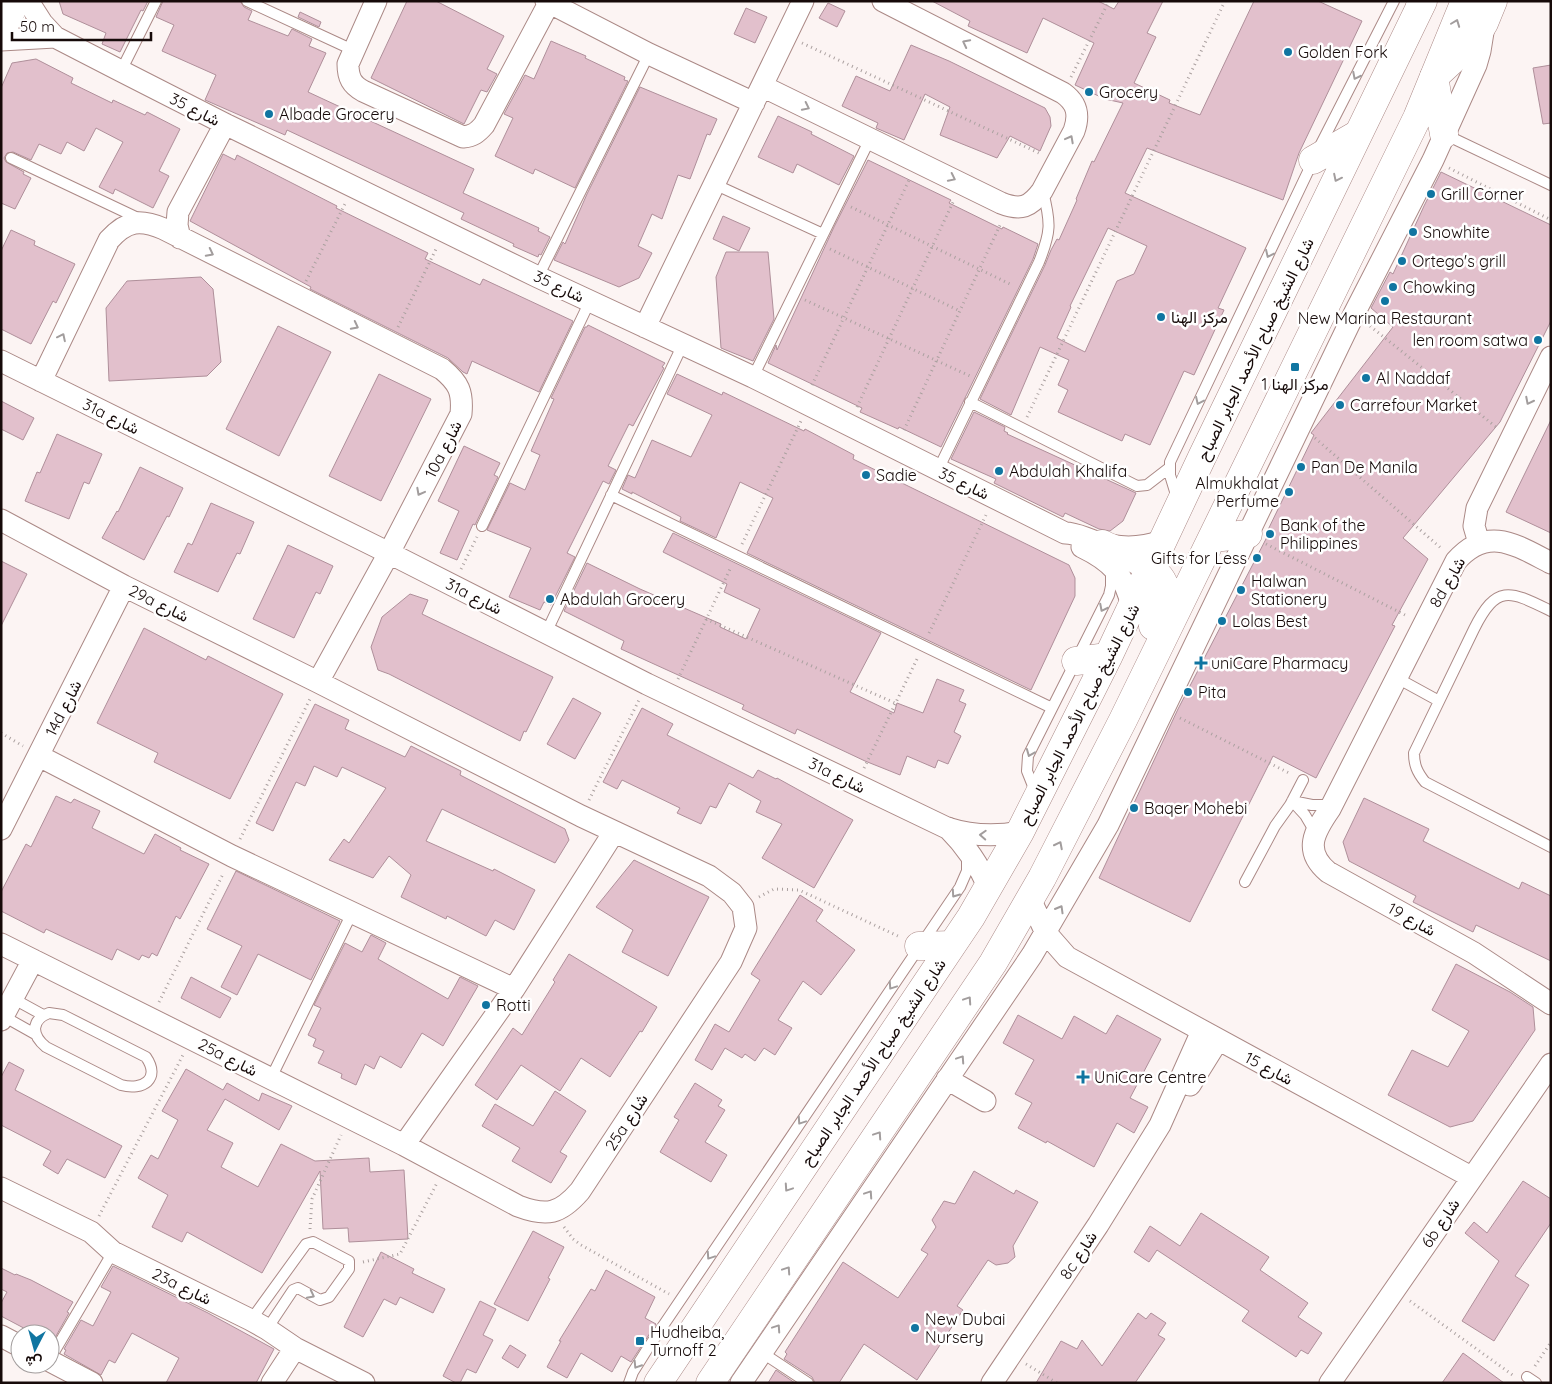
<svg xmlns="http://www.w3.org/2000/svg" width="1552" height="1384" viewBox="0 0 1552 1384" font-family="Quicksand,Vazirmatn,sans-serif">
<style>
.building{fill:#e2c0cc;stroke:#af8f9a;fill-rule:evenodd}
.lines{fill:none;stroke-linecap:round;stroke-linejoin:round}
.lane-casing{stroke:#ab8986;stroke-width:12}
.street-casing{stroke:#ab8986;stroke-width:23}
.secondary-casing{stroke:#ab8986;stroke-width:29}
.primary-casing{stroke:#ab8986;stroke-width:29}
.path{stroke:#aba1a0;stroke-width:3;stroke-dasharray:1 4;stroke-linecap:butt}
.lane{stroke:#fff;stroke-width:10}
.street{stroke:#fff;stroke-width:21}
.secondary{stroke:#fff;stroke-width:28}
.primary{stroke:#fff;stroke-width:28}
.oneway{stroke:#a29d9d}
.poi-dot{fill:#1075a1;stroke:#fff;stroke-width:2}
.labels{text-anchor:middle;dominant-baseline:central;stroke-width:5;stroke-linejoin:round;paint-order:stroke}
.poi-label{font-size:16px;fill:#160a09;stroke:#fff;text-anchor:start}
.street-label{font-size:16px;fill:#160a09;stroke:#fff}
</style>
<rect width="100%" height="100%" fill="#fcf4f3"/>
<path class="building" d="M59,1H148L143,11L141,10L120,52L102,44L106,33L63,14Z
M163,1H240L244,7L252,11L248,20L288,36L292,29L312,39L309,46L326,53L308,92L474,169L463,193L539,228L538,231L550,237L541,255L539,254L538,257L513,246L514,244L461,219L464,213L287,130L285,135L205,100L216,75L162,51L174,25L156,17Z
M407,1H436L504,36L487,69L497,74L487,92L481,90L464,124L371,78Z
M932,1H1098L1114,9L1119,1H1163L1147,33L1156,37L1134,83L1170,100L1169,103L1200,115L1254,1H1318L1362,21L1299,153L1283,200L1147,148L1125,193L1246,248L1218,308L1224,310L1194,375L1184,371L1150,445L1125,434L1122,441L1058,412L1068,390L1058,385L1069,360L1040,347L1011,415L980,399L1045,265L1051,250L1057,239L1059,240L1077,200L1076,199L1092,161L1094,162L1123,103L1105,99L1075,85L1094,43L1043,18L1027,53L968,26L970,21ZM1108,228L1147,246L1134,274L1117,281L1085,352L1057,338L1071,307L1070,306Z
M828,3L845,11L837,27L819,18Z
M746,8L767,17L755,43L734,34Z
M300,12L321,22L319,27L298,17Z
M551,41L586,56L585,58L625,77L624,80L628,81L575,188L535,169L533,174L495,156L513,118L504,114L525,75L534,79Z
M911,45L949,61L1045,108L1050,117L1051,126L1040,151L1010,136L997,158L940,135L950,107L925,94L904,140L876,128L878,123L842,106L856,76L890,91Z
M36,59L73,78L71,83L112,103L113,100L145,115L147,112L180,129L159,171L169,176L153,208L115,189L113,194L99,187L123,142L96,128L84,151L67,142L61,154L39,144L31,160L13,152L7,153L4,158L6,162L24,172L23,174L31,178L15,209L1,203V88L12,63Z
M1551,65V123L1543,124L1533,68Z
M640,87L717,119L710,135L707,134L690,179L678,175L662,219L652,214L638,246L652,253L639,278L619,287L554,260L563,242L565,244L587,194Z
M778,116L812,132L811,134L854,156L839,185L797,164L793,173L758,157Z
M223,154L235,160L237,155L337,206L336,208L428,253L425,259L480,285L483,279L573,321L539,392L472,361L467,374L463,372L448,358L310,289L311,287L190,221Z
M868,160L951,200L949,203L1002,229L1003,227L1038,244L1033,259L941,447L899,427L898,429L860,412L862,408L768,363L776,345L777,350L834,227Z
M1441,172L1551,225V321L1500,422L1403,538L1428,559L1392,625L1395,626L1316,778L1273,756L1190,922L1099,878L1178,709L1267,537L1265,536L1314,435L1311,433L1393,327L1371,308L1390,272L1393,274L1424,206Z
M723,216L750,228L739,251L713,239Z
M11,230L35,241L34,245L75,264L56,303L53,301L31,344L1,329V251Z
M726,252H768L774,319L753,361L721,348L716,277Z
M201,277L213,289L221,362L207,376L109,381L106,308L127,281Z
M588,325L665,363L662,367L664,368L633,426L629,424L608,466L616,470L609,484L603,481L567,553L575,557L551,605L544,602L540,610L509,597L531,548L487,530L510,483L525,490L540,455L531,451L554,399L551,398L585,327H587Z
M278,326L331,352L279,456L226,429Z
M379,374L431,399L381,501L329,476Z
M677,374L722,395L723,392L804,431L805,429L854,455L853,459L1069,565L1075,578V596L1031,690L747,553L773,498L740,482L716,538L680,521L681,517L632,492V494L622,489L628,475L635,478L652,440L691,457L712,415L667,394Z
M1,401L34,418L23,440L1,429Z
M974,412L1005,427L1004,431L1008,433L1007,434L1136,493L1123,521L1110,531L1099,529L1065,513L1063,517L994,483L996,479L951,459Z
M1551,420V533L1506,512Z
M57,434L102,454L89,484L84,482L69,519L25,501L37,472L40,473Z
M464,446L500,463L494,475L498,477L475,525L473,524L457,560L440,553L459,511L438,501Z
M140,467L183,488L169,517L167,516L144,560L102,538L117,511L118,512Z
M211,503L254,522L240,554L237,553L218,592L174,572L188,543L192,545Z
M673,533L881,633L850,692L894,713L897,703L923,713L937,679L964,690L959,701L966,704L954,732L961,736L948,764L938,760L935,768L907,756L900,775L865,761L797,729L795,734L742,709L744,705L621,649L624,641L564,611L587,563L640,589L721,624L720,627L746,639L760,609L724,592L727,584L663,552Z
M288,545L333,566L320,594L316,592L294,638L253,619Z
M1,561L27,574L1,626Z
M410,594L428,600L422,614L553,677L526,732L524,731L520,741L389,674L378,670L371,647L382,617Z
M144,628L206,660L208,656L283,694L230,799L154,762L158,753L97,723Z
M573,698L601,713L575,759L547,744Z
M315,704L349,720L345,729L405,757L411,746L461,771L460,775L565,829L569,840L555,863L442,809L426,841L493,871L494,869L535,890L514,930L495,920L486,936L447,916L446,919L401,897L411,875L389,856L373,878L329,860L344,839L349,843L386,788L342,767L337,777L314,766L305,786L296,782L273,831L256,823Z
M642,708L673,724L667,735L753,778L758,770L776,779L777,778L853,820L814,888L762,858L782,824L756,812L761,801L729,783L716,808L710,806L701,824L677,813L680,808L622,780L617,789L603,782Z
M56,796L71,803L74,799L100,811L92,828L144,854L155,834L181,848L180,850L209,864L180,919L176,916L157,956L152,953L149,958L142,955L139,960L117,949L112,960L46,929L44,933L1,911V892L26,844L31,847Z
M1364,798L1429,829L1423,841L1519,889L1522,882L1551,896V961L1476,925L1473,932L1413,902L1416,896L1349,861L1343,842Z
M634,860L709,897L668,976L622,952L633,930L596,907Z
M236,871L340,921L311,980L258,954L237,995L221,987L242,946L207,929Z
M800,895L823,910L816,921L855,950L821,995L803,981L778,1020L792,1028L775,1055L764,1048L755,1061L745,1054L742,1058L725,1048L712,1070L695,1060L715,1024L729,1032L760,980L751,974Z
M371,935L386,943L378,959L448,999L460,977L478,986L443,1046L422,1033L401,1068L380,1056L374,1069L365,1064L356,1085L341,1078L342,1074L318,1063L324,1051L313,1046L316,1039L308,1035L321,1008L314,1005L345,943L362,952Z
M569,954L657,1007L642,1032L640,1031L610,1077L581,1058L560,1091L521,1065L497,1100L475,1085L513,1028L522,1035L555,982L553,980Z
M1456,964L1510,992L1533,1007L1535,1030L1473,1121L1450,1127L1388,1095L1412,1050L1448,1067L1469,1031L1432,1010Z
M191,977L231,998L220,1018L181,998Z
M1018,1015L1062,1039L1074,1016L1106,1034L1117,1015L1161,1039L1130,1098L1148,1107L1134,1133L1117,1123L1094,1167L1047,1141L1046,1143L1018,1128L1032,1103L1015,1094L1034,1060L1003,1043Z
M9,1062L24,1070L15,1090L122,1146L105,1178L67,1159L58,1174L43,1165L51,1151L1,1125V1077Z
M186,1069L223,1090L227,1083L259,1101L262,1093L292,1106L279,1130L225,1099L207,1130L233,1143L221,1167L258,1187L281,1144L315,1161L369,1158L370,1172L404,1170L408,1239L349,1242L348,1228L323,1229L320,1171L262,1273L187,1232L182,1242L152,1227L168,1195L138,1178L151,1155L158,1159L178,1120L162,1111Z
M695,1083L722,1100L718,1106L725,1110L705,1142L727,1155L711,1182L660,1152L679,1120L674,1117Z
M555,1091L586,1111L560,1152L567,1156L551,1183L512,1161L520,1148L482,1126L495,1104L533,1126Z
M974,1171L1014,1194L1016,1190L1038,1202L1013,1246L1015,1257L1008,1263L996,1265L988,1260L957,1306L963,1310L917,1380L864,1344L839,1383H815L812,1377L784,1359L787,1354L785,1352L843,1262L898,1298L928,1254L921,1250L936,1227L932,1220L944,1201L955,1204Z
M1523,1181L1551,1199V1223L1515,1276L1529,1285L1494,1341L1462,1321L1499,1261L1465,1233L1474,1222L1487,1233Z
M1201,1213L1269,1257L1260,1270L1308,1303L1298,1317L1322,1333L1308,1354L1301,1350L1296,1357L1242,1321L1249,1311L1157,1250L1149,1262L1134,1252L1150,1226L1180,1246Z
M533,1231L564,1247L548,1278L550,1279L528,1321L494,1304Z
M381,1252L414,1269L412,1273L445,1289L433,1313L400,1297L396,1305L384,1299L363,1337L344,1327Z
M113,1266L208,1313L274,1349L256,1383H166L179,1358L132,1333L115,1363L109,1360L101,1375L64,1354L66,1350L64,1349L81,1320L93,1326L111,1292L101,1287Z
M1,1268L15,1275L16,1274L31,1280L73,1302L67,1312L69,1313L52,1343L50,1342V1334H35L1,1316V1303L7,1292L1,1289Z
M606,1270L655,1297L645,1318L656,1324L631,1362L621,1356L612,1372L581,1353L567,1378L547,1367L561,1341H559L591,1289L595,1291Z
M480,1301L496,1309L483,1335L493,1340L476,1373L467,1369L460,1383H456L443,1376Z
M1138,1313L1146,1319L1151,1313L1166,1323L1158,1335L1165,1339L1135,1383H1036L1061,1341L1077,1349L1082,1340L1102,1366Z
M510,1345L526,1355L518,1368L502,1358Z
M1463,1353L1504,1383H1442Z
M776,1370L795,1383H768Z"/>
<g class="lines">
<defs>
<path id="lane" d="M247,1L353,50
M121,71L156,1
M1446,135L1551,185
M1319,148L1394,1
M11,158L142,220
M714,184L823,234
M538,277L649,54
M753,377L870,139
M970,402L1137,486L1147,485L1169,468
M938,470L1039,262C1051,232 1051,223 1043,192
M611,495L1052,708
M1177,498L1170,475V462L1313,161
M482,526L590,301
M1551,611C1510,591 1497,583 1474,629L1414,753C1414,765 1417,772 1425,782L1551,847
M546,633L683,344
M1397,678L1439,701
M1035,791L1027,771L1028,756L1109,595L1111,586V572
M1292,801L1312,805H1332
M1293,802L1305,815L1315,832
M1245,882L1275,826L1290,805L1303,780
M12,998L43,1015
M49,1013L63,1015L146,1057C161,1079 143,1091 121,1085L46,1047C31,1035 31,1020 49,1013Z
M3,1016L35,1034
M271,1078L352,913
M251,1320L306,1244L313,1242L349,1261V1269L329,1297L320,1300L298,1288L293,1290L267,1329
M761,1352L808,1383
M50,1359L113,1252
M1527,1377L1536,1383
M629,1383L633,1372L648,1348L960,887L967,871V857"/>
<path id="street" d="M28,1L42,23L55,37L121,71L225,124L538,277L753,377L1065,533C1076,533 1084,538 1094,541C1118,549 1139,549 1163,541
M376,1L348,64C348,78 352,85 363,91L463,137C473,136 477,133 484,125L549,3
M546,1L649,54L754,103
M1,40L55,37
M762,86L1001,203C1021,211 1030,207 1042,191L1074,131C1080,114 1077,103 1063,93L883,1
M180,238L177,225L178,212L225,124
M645,327L803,1
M1,361L389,553L647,684L947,828C972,836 994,837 1020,832
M41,381L109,240C127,220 140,219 164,229L442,369C459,383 463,392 461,414L389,553L318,682
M1,520L124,586L318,682L581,816L709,876L732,893L743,907L746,928L731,962L580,1191C560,1214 547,1217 518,1206L404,1145L1,944
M1479,543L1474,526L1477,508L1551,357
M1082,547C1111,561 1125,575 1132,607
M1551,563C1516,545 1488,525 1456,561L1330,809C1314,832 1303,851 1328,872L1474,953L1551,1004
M39,756L232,856L514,989
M948,828C966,846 979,865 989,888
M1,829L124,586
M1030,899L1046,933L1067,957L1471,1177
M1,1020L33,960
M947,1079L985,1101
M1190,1085L1218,1040
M404,1145L514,989L614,832
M1,1188L91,1232L113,1252L251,1320L267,1329L295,1348L364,1383
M1,1336L20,1346
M50,1361L92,1383
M272,1383L295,1348
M741,1383L1032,955L1108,825L1354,314L1433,160L1476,65L1480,51L1484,26
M992,1383L1098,1225L1160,1125L1202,1031
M1330,1383L1551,1064"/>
<path id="secondary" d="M1,32L16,1
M1434,77L1444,134
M1313,160L1358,134
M1213,538L1248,534
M1102,544C1123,554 1170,568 1165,597C1164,607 1157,617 1153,626
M1076,661L1108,657
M919,946L952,945
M658,1383L971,917L1020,832L1108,657L1203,455L1423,1
M710,1383L993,963L1042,878L1123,720L1417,118L1465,1"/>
<path id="primary" d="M1420,6L1421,1
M1434,77L1473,41L1484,23L1493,1"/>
</defs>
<use href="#lane" class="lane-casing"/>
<use href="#street" class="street-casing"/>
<use href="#secondary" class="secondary-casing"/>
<use href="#primary" class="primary-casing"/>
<path class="path" d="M802,43L1041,154
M1071,77L1109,1
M1449,168L1551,220
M851,207L1012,285
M830,249L960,311
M306,281L345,204
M805,300L970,376
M1370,326L1496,427
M398,327L437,247
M812,385L910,178
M857,407L954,200
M1027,417L1225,1
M904,430L1001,223
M1315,438L1442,549
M742,544L801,421
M1266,544L1407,616
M461,569L477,537
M706,619L895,703
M929,633L986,515
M678,679L731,567
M1180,718L1291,774
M1,733L23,746
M864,768L918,657
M589,800L639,700
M240,839L310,699
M759,897L774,889L799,890L900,937
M159,1002L223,874
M99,1216L183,1055
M564,1227L573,1239L581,1245L669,1294
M310,1229L312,1199L341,1135
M363,1262L400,1254L437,1183
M1410,1301L1514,1376
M1026,1364L1057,1383
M1535,1366L1551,1342"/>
<use href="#lane" class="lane"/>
<use href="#street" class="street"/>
<use href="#secondary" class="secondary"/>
<use href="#primary" class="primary"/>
</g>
<defs><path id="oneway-chevron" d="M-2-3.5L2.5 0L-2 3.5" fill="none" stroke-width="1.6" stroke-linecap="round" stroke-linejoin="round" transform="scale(1.25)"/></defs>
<g class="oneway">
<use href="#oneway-chevron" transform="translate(1456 23) rotate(-69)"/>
<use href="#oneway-chevron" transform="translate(966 43) rotate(-153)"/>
<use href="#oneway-chevron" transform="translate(1356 76) rotate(117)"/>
<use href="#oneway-chevron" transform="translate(806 107) rotate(26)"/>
<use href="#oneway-chevron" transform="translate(1070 139) rotate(-62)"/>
<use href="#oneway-chevron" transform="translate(952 178) rotate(26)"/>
<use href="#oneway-chevron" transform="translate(1337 178) rotate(116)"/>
<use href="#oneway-chevron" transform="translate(210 253) rotate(27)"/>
<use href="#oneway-chevron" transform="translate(1269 254) rotate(115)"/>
<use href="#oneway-chevron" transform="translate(355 326) rotate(27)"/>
<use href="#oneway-chevron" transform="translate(62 337) rotate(-64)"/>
<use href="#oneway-chevron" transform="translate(1199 401) rotate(115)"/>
<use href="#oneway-chevron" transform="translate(1529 401) rotate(117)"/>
<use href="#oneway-chevron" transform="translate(420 492) rotate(118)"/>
<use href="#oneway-chevron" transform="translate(1103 608) rotate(117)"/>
<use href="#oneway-chevron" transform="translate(1030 753) rotate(112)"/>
<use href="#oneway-chevron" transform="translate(983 835) rotate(-177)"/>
<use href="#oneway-chevron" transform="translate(1059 845) rotate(-63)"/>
<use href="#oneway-chevron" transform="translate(955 894) rotate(125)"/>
<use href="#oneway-chevron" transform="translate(1060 909) rotate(-60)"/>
<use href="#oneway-chevron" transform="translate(892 986) rotate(124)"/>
<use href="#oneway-chevron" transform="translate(968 1000) rotate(-56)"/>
<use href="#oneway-chevron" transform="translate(961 1059) rotate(-56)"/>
<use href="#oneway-chevron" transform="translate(801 1121) rotate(124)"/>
<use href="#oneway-chevron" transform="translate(878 1135) rotate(-56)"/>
<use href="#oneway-chevron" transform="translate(788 1188) rotate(124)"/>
<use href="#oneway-chevron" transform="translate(869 1194) rotate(-56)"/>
<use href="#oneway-chevron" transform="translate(710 1256) rotate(124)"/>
<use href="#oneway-chevron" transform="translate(787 1270) rotate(-56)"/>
<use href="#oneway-chevron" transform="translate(311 1295) rotate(27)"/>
<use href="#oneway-chevron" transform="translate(777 1328) rotate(-56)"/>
<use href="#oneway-chevron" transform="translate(637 1365) rotate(122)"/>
</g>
<g class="poi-dot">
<circle cx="1288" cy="52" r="5"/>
<circle cx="1089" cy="92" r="5"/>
<circle cx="269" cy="114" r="5"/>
<circle cx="1431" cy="194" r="5"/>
<circle cx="1413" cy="232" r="5"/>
<circle cx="1402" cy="261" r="5"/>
<circle cx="1393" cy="287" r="5"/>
<circle cx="1385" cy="301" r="5"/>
<circle cx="1161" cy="317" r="5"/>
<circle cx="1538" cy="340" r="5"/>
<rect x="1290" y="362" width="10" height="10" rx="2.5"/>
<circle cx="1366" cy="378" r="5"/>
<circle cx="1340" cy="405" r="5"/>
<circle cx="1301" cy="467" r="5"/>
<circle cx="999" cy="471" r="5"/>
<circle cx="866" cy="475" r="5"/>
<circle cx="1289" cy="492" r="5"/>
<circle cx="1270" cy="534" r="5"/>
<circle cx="1257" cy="558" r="5"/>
<circle cx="1241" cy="590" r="5"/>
<circle cx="550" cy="599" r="5"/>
<circle cx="1222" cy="621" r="5"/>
<path d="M1198.5 655.5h5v5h5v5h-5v5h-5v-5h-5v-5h5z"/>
<circle cx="1188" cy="692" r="5"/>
<circle cx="1134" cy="808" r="5"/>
<circle cx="486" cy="1005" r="5"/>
<path d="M1080.5 1069.5h5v5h5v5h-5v5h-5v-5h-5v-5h5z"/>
<circle cx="915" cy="1328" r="5"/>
<rect x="635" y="1336" width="10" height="10" rx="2.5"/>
</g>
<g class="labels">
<g class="poi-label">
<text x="1298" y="52">Golden Fork</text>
<text x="1099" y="92">Grocery</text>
<text x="279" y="114">Albade Grocery</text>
<text x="1441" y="194">Grill Corner</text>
<text x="1423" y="232">Snowhite</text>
<text x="1412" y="261">Ortego's grill</text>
<text x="1403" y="287">Chowking</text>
<text x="1171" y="317">مركز الهنا</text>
<text x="1385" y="318" text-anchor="middle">New Marina Restaurant</text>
<text x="1528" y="340" text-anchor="end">len room satwa</text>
<text x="1376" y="378">Al Naddaf</text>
<text x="1295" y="384" text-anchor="middle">مركز الهنا 1</text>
<text x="1350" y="405">Carrefour Market</text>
<text x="1311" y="467">Pan De Manila</text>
<text x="1009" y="471">Abdulah Khalifa</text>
<text x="876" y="475">Sadie</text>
<text x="1279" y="483" text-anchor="end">Almukhalat<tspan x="1279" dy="18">Perfume</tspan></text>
<text x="1280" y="525">Bank of the<tspan x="1280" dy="18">Philippines</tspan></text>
<text x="1247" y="558" text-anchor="end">Gifts for Less</text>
<text x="1251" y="581">Halwan<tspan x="1251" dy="18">Stationery</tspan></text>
<text x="560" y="599">Abdulah Grocery</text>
<text x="1232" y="621">Lolas Best</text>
<text x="1211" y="663">uniCare Pharmacy</text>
<text x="1198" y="692">Pita</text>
<text x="1144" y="808">Baqer Mohebi</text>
<text x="496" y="1005">Rotti</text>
<text x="1094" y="1077">UniCare Centre</text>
<text x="925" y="1319">New Dubai<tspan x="925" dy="18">Nursery</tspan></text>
<text x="650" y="1332">Hudheiba,<tspan x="650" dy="18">Turnoff 2</tspan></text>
</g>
<g class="street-label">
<text transform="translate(195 109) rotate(27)">شارع 35</text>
<text transform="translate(559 286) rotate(25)">شارع 35</text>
<text transform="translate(1255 349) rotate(-64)">شارع الشيخ صباح الأحمد الجابر الصباح</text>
<text transform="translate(111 416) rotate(26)">31a شارع</text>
<text transform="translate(443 449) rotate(-63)">10a شارع</text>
<text transform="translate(964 483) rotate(26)">شارع 35</text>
<text transform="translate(1447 582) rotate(-60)">8d شارع</text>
<text transform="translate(474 596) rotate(27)">31a شارع</text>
<text transform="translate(159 603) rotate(26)">29a شارع</text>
<text transform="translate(63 708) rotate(-63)">14d شارع</text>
<text transform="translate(1079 714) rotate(-63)">شارع الشيخ صباح الأحمد الجابر الصباح</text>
<text transform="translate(837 775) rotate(26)">31a شارع</text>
<text transform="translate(1412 919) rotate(29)">شارع 19</text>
<text transform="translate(228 1057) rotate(27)">25a شارع</text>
<text transform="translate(873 1062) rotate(-56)">شارع الشيخ صباح الأحمد الجابر الصباح</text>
<text transform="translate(1269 1068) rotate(28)">شارع 15</text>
<text transform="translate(626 1122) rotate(-57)">25a شارع</text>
<text transform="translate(1440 1223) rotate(-56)">6b شارع</text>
<text transform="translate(1078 1255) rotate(-57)">8c شارع</text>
<text transform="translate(182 1286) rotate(26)">23a شارع</text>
</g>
</g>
<rect width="1552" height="1384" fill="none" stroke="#160a09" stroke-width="5"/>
<g transform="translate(35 1349) rotate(186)"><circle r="24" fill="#ffffff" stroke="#a29d9d"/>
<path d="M0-4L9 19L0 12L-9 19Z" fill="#1075a1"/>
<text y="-8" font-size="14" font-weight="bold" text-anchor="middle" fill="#160a09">ش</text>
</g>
<path d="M12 32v8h139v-8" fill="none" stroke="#160a09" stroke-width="2.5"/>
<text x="20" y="32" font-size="15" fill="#160a09" stroke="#ffffff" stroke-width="4" paint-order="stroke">50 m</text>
</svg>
